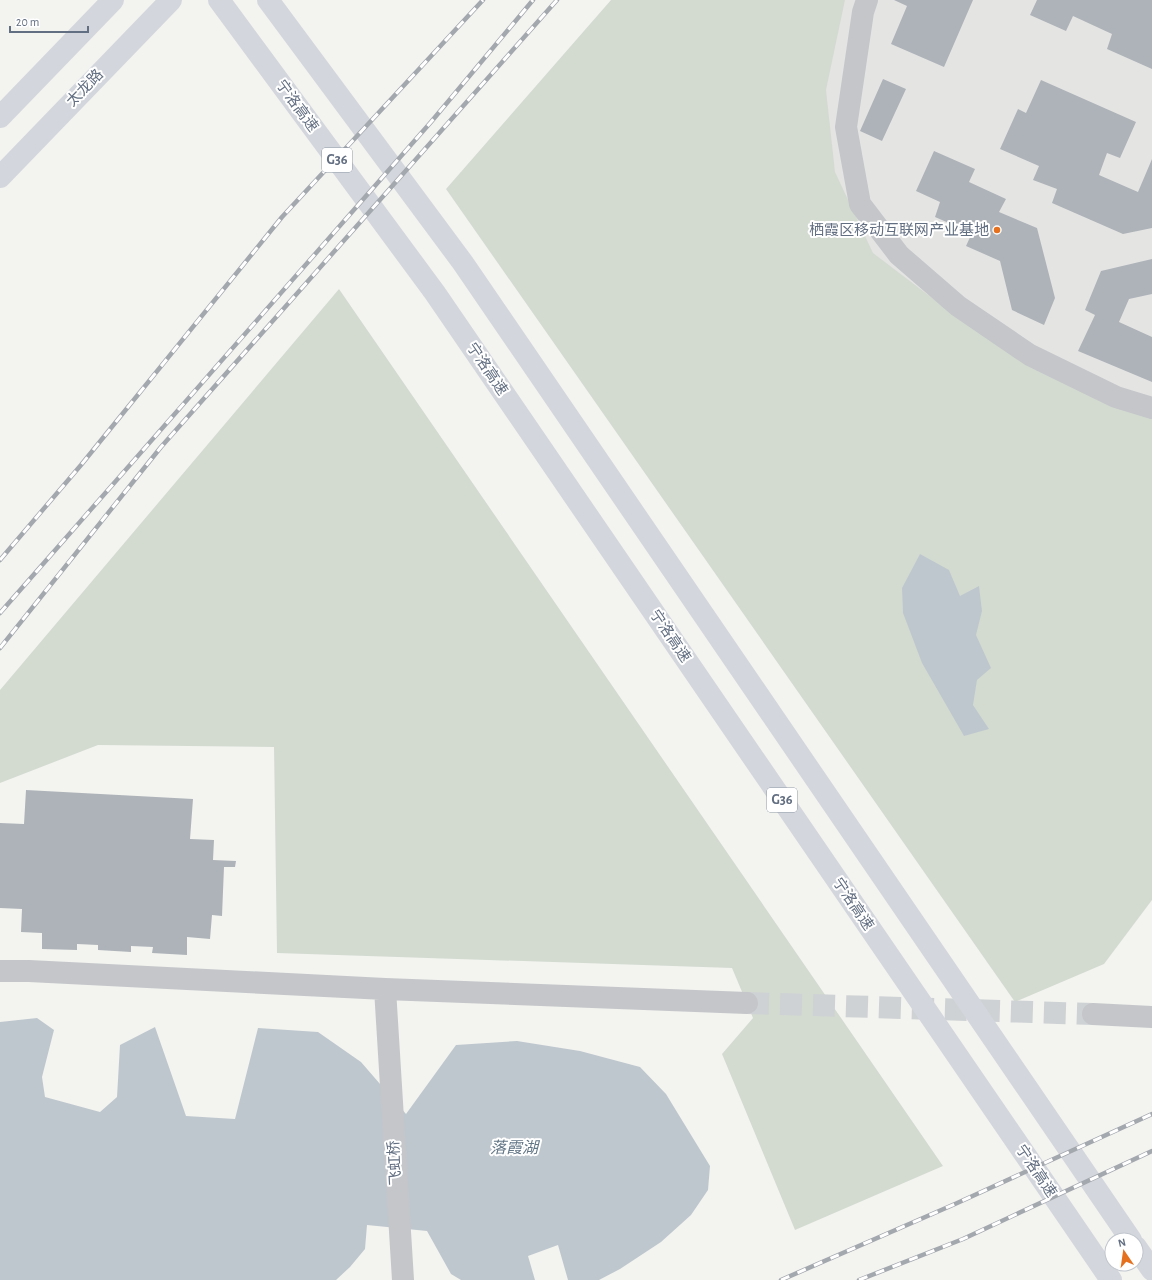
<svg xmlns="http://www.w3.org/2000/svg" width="1152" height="1280" viewBox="0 0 1152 1280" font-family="'Alegreya Sans','Noto Sans SC',sans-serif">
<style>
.built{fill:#e4e4e3}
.green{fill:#d3dbd1}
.water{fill:#bfc7ce}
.building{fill:#aeb3b9}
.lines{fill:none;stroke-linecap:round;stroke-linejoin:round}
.minor-tunnel{stroke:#cfd2d4;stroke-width:22;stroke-dasharray:22 11;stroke-linecap:butt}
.minor{stroke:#c4c6ca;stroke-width:22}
.major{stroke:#d3d6dc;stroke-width:22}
.highway{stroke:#d3d6dc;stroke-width:22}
.rail-casing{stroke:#a3a7ae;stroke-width:4.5}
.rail{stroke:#fff;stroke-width:3;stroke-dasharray:9;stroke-linecap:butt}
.poi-dot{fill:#e5711e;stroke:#fff;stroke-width:1.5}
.labels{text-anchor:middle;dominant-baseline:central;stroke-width:4;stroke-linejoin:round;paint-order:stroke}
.shield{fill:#fff;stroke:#919aa7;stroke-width:1}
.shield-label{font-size:14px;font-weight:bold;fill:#626e81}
.street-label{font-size:15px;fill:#626e81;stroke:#fff}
.poi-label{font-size:15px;fill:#626e81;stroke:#fff;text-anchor:end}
.water-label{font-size:16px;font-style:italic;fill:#637686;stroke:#fff}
</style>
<rect width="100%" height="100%" fill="#f3f4f0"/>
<path class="built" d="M781,0H1152V429L941,318L743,143Z"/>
<path class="green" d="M611,0H845L826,90L835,172L873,253L948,310L1152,416V900L1104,964L1015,1002L446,189Z
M339,289L943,1166L795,1230L722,1054L753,1018L732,968L277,953L274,747L98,745L0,783V690Z"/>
<path class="water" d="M920,554L949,570L960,596L979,586L982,611L976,635L991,668L977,680L973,705L989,729L964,736L922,663L903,613L902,588Z
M37,1018L54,1030L42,1077L45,1097L100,1112L117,1097L120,1045L155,1027L186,1116L235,1119L258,1028L318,1032L361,1062L406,1114L456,1045L517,1041L580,1051L640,1067L666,1094L710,1166L708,1190L691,1215L661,1242L620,1269L599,1280H568L558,1245L528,1256L535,1280H461L451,1274L427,1231L367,1225L365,1249L350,1267L336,1280H0V1022Z"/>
<path class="building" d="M894,0H973L944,67L891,44L907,6Z
M1037,0H1152V69L1107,49L1112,34L1073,16L1066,31L1030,15Z
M883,79L906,89L882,141L860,131Z
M1041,80L1136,122L1120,158L1107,153L1099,175L1138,192L1152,159V228L1123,234L1052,203L1057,189L1033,180L1039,166L1000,149L1018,109L1026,113Z
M934,151L975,169L969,182L1006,199L999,212L1037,228L1055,298L1044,325L1012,310L1000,261L966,246L972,233L935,217L940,202L916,191Z
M1152,259V294L1129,299L1119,322L1152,337V382L1078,351L1095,315L1085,310L1101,271Z
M26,790L193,799L190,839L214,840L213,860L236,861L235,867H224L222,916L212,915L210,939L187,937V955L152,953L153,947L131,946V952L98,950V945L77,944V950L42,949V933L21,932L22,909L0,908V823L24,824Z"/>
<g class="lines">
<path class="minor-tunnel" d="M747,1003L1093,1014"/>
<path class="minor" d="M867,0L863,12L846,127L860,204L899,255L958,306L1030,355L1116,397L1152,408
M0,971H29L385,989L747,1003
M385,989L403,1280
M1093,1014L1152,1017"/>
<path class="major" d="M0,117L113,0
M0,177L171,0"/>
<path class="highway" d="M219,0L435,293L1111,1280
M268,0L463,263L1131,1240
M1136,1247L1152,1270"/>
<defs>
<path id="rail" d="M0,560L81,465L282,217L483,0
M0,613L431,122L533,0
M0,648L161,447L557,0
M781,1280L955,1204L1152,1114
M859,1280L963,1239L1152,1151"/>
</defs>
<use href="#rail" class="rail-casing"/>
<use href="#rail" class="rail"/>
</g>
<circle class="poi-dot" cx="997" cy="230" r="4"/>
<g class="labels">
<g class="shield">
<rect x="322" y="148" width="30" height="24" rx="3"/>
<rect x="767" y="788" width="30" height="24" rx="3"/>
</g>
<g class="shield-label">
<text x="337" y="160">G36</text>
<text x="782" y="800">G36</text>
</g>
<g class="street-label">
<text transform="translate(85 88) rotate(-46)">太龙路</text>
<text transform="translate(297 106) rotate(54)">宁洛高速</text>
<text transform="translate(487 369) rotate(56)">宁洛高速</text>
<text transform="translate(670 636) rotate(56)">宁洛高速</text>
<text transform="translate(853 904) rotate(56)">宁洛高速</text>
<text transform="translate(395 1163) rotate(-93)">飞虹桥</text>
<text transform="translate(1036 1171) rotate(56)">宁洛高速</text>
</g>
<g class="poi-label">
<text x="989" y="230">栖霞区移动互联网产业基地</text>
</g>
<g class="water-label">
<text x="514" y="1148">落霞湖</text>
</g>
</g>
<g transform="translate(1124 1252) rotate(347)"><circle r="19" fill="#ffffff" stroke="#c0c5cd"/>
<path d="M0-3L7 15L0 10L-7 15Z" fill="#e5711e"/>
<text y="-6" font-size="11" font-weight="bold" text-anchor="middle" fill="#626e81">N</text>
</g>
<path d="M10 26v6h78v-6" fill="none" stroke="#626e81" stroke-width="2"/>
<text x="16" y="26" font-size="12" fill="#626e81" stroke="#ffffff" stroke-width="3" paint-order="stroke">20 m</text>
</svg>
